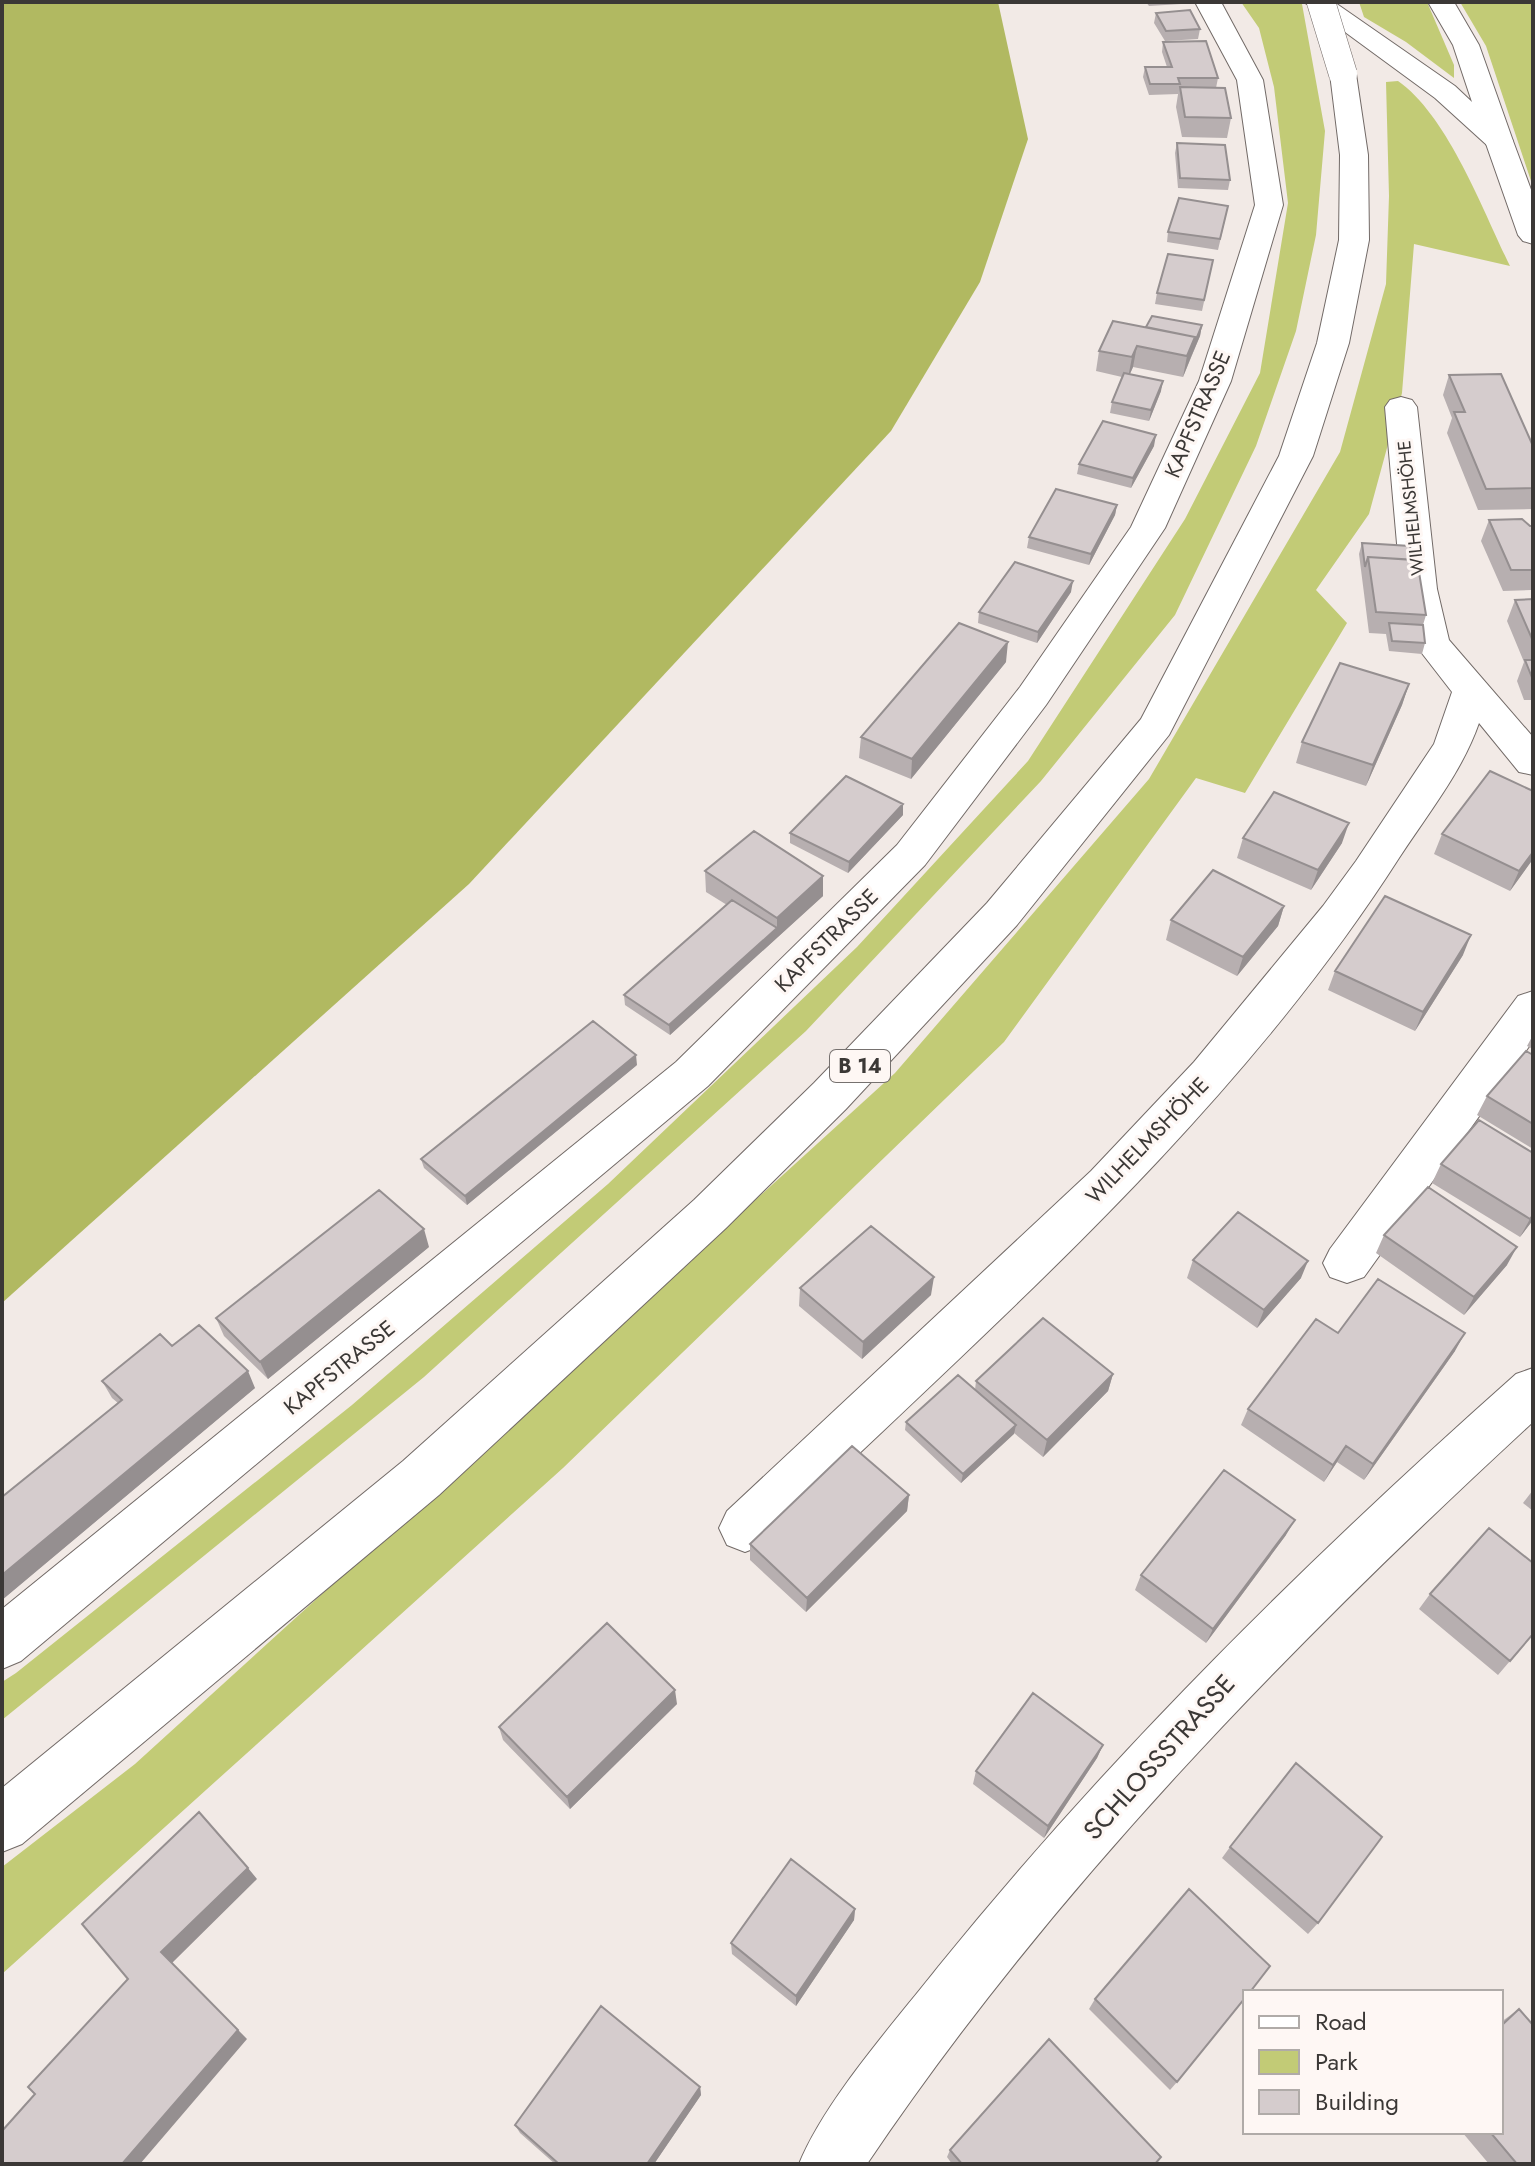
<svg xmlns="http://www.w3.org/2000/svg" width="1535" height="2166" viewBox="0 0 1535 2166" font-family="Jost,sans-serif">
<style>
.green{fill:#c2cb76}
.forest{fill:#b1b961}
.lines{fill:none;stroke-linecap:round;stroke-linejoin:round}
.street-casing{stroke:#726a67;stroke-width:2}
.primary-casing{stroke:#726a67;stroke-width:2}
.street{fill:#fff;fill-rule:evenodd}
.primary{fill:#fff;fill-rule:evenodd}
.primary-bridge-casing{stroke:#726a67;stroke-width:29;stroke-linecap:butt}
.primary-bridge{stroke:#fff;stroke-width:28}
.wall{fill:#b7afb0}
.shaded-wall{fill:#958f90}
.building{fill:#d5cccd;stroke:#958f90;stroke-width:2}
.labels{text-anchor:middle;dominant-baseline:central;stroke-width:6;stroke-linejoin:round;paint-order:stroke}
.far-street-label{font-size:18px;fill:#3b3836;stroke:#fef7f4}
.shield{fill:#fef7f4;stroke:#76716f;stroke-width:2}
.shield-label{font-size:20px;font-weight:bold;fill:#3b3836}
.street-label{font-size:22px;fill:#3b3836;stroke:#fef7f4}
.near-street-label{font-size:26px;fill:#3b3836;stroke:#fef7f4}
</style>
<rect width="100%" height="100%" fill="#f2eae6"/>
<path class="green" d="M1241,2L1302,4L1325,131L1316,235L1296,331L1256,446L1175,615L1041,781L806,1031L424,1377L2,1720V1682L16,1673L352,1405L608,1184L857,947L1028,761L1185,519L1260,373L1288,203L1274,87L1259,28Z
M1359,2H1427L1454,65V78L1406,42L1364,17Z
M1460,2H1533V187L1486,46Z
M1398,81C1448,116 1483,211 1510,266L1414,244L1402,393L1369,514L1316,590L1347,623L1245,793L1196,778L1004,1042L563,1468L2,1974V1867L135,1764L895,1073L1149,779L1340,452L1386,284L1389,196L1386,82Z"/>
<path class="forest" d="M2,2H998L1028,139L980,282L891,431L469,884L2,1303Z"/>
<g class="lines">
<defs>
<path id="street" d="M1195,2H1221L1263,80L1283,205L1231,381L1165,528L1046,705L925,865L708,1086L21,1661L2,1669V1609L676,1062L897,845L1020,687L1131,527L1199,381L1255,205L1237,80Z
M1499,133L1509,135L1513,141L1533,195V244L1523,241L1518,235L1485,141L1489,135Z
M1401,397L1412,400L1417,407L1437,589L1449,640L1533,737V775L1519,772L1479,723C1462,772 1427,815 1399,858C1230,1122 987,1329 763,1545L745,1552L727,1545L719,1528L727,1511L1091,1171L1194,1062L1323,906L1356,861L1434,744L1452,692L1414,643L1401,589L1385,407L1390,400Z
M1533,991V1041L1364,1277L1347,1283L1330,1277L1323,1263L1330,1249L1518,996Z
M1533,1368V1422C1290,1646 1052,1889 867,2164H799C825,2100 894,2023 938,1967C1112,1752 1309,1558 1516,1374Z"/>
<path id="primary" d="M1304,2H1334L1455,86L1472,102L1453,45L1428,2H1454L1479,45L1513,141L1509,147L1499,149L1489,147L1435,98Z
M1343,66L1352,68L1356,74L1368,155L1369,240L1349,343L1313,456L1169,735L1017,925L846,1109L726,1228L439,1495L22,1844L2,1852V1788L403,1461L694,1200L814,1083L987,903L1141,719L1279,456L1317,343L1339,240L1340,155L1330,74L1334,68Z"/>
</defs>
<use href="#street" class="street-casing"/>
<use href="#primary" class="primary-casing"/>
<use href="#street" class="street"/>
<use href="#primary" class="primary"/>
<defs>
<path id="primary-bridge" d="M1321,2L1343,74"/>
</defs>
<use href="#primary-bridge" class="primary-bridge-casing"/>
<use href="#primary-bridge" class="primary-bridge"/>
</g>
<path class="wall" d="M1146,2H1182L1181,4L1149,6Z
M1156,13L1200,29L1198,39L1165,41L1154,23Z
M1163,42L1218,78L1216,88L1231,118L1227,138L1182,137L1176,107L1179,88L1178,94L1149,95L1143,77L1145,67H1167L1162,52Z
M1177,143L1230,180L1228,190L1178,188L1175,153Z
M1226,216L1218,250L1167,242L1168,232Z
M1213,260L1202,311L1155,304L1157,293Z
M1202,325L1200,336L1183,377L1133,367L1130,374L1161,391L1149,421L1110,413L1112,402L1122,377L1096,371L1099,351L1146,327Z
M1449,375L1533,446V509L1478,510L1447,433L1452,418L1443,395Z
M1154,446L1131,488L1077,474L1079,464Z
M1117,505L1115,515L1089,565L1027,548L1029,537Z
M1489,520L1533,526V595L1531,590L1503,591L1481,541Z
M1362,543L1412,560L1426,615L1423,625L1425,643L1422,654L1389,651L1386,634L1369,633L1359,554Z
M1071,592L1037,643L978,623L979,612Z
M1533,599V700H1524L1517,681L1524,662L1507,621L1515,600Z
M1006,662L911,779L859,758L861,737Z
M1409,684L1402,705L1366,786L1296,763L1302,742Z
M1533,791V859L1510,891L1434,854L1442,834Z
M903,815L848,873L790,843V833Z
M1243,838L1342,843L1311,890L1237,858Z
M705,871L823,896L670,1035L625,1005L624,995L727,905L706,892Z
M1284,906L1278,926L1237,976L1166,940L1171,920Z
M1463,955L1415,1031L1328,990L1335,971Z
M1533,1035V1049L1527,1046Z
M1533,1055V1149L1477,1115L1487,1096Z
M637,1065L467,1205L424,1168L421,1159Z
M1441,1164L1533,1220L1520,1237L1432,1183Z
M1384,1235L1507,1265L1464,1315L1376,1253Z
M429,1247L268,1379L224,1336L216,1318Z
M1193,1260L1301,1278L1257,1328L1187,1278Z
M800,1288L931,1295L862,1359L799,1306Z
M1338,1333L1455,1351L1364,1480L1337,1462L1324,1482L1241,1425L1248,1409Z
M172,1346L255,1388L2,1600V1497L118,1403L112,1398L102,1381Z
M1113,1374L1108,1391L1043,1457L1014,1433L961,1483L905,1430L906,1422L975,1390L976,1381Z
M1533,1490V1511L1523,1503Z
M909,1495L907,1511L806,1612L750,1560V1544Z
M1286,1535L1206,1643L1135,1590L1141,1575Z
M1430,1594L1533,1634L1498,1675L1419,1609Z
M677,1704L570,1809L503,1740L499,1727Z
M1103,1745L1097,1758L1044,1838L973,1784L976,1771Z
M1230,1847L1318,1923L1308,1934L1222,1858Z
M855,1909L854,1920L796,2006L732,1954L731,1943Z
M1095,1999L1177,2082L1170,2090L1089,2009Z
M1519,2009L1533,2164H1489L1462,2132H1501V2022Z
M700,2087L701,2095L654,2164H555L520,2133L515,2125Z
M950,2150L1155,2164H952L947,2157Z"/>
<path class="shaded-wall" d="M1202,325L1200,336L1191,357L1193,347Z
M1195,337L1191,357L1183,377L1187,356Z
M1137,346L1133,367L1128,378L1132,357Z
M1163,381L1161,391L1149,421L1151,410Z
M1156,435L1154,446L1131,488L1133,478Z
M1117,505L1115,515L1089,565L1091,554Z
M1073,581L1071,592L1037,643L1038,632Z
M1008,642L1006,662L911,779L912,759Z
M1409,684L1402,705L1366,786L1373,765Z
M903,804V815L848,873L849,862Z
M1349,823L1342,843L1311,890L1318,870Z
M1533,852V859L1510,891L1519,871Z
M823,876V896L670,1035L669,1025L777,928V918Z
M1284,906L1278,926L1237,976L1243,957Z
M1471,935L1463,955L1415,1031L1423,1012Z
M636,1055L637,1065L467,1205L465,1196Z
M1533,1215V1220L1520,1237L1530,1219Z
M424,1229L429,1247L268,1379L260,1362Z
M1517,1247L1507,1265L1464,1315L1474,1297Z
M1308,1261L1301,1278L1257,1328L1264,1310Z
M934,1277L931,1295L862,1359L863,1342Z
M1465,1333L1455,1351L1364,1480L1373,1464Z
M248,1371L255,1388L2,1600V1575Z
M1113,1374L1108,1391L1043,1457L1047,1440Z
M1016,1425L1014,1434L961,1483L963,1474Z
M1346,1446L1337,1462L1324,1482L1333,1465Z
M909,1495L907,1511L806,1612L807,1598Z
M1295,1520L1286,1535L1206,1643L1213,1629Z
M675,1690L677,1704L570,1809L567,1797Z
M1103,1745L1097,1758L1044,1838L1048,1826Z
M248,1868L257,1879L172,1963L247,2039L140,2164H122L161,1952Z
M855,1909L854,1920L796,2006V1996Z
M700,2087L701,2095L654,2164H647Z"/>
<path class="building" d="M1190,10L1200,29L1166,31L1156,13Z
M1206,41L1218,78H1178L1180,84H1150L1145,67H1172L1163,42Z
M1180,87L1225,88L1231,118L1185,117Z
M1177,143L1225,145L1230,180L1180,178Z
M1179,198L1228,206L1220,239L1168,232Z
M1168,254L1213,260L1204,300L1157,293Z
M1152,316L1202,325L1193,347L1195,337L1146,327Z
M1113,321L1195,337L1187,356L1137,346L1132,357L1099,351Z
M1124,373L1163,381L1151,410L1112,402Z
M1501,374L1533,446V488L1486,489L1454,412H1465L1449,375Z
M1103,421L1156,435L1133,478L1079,464Z
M1056,489L1117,505L1091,554L1029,537Z
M1522,519L1530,526H1533V570H1511L1489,520Z
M1362,543L1410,546L1412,560L1368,557L1365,567Z
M1368,557L1417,560L1426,615L1376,612Z
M1015,562L1073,581L1038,632L979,612Z
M1533,599V641L1515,600Z
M959,623L1008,642L912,759L861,737Z
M1389,623L1423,625L1425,643L1392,641Z
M1525,660H1533V680Z
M1340,663L1409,684L1373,765L1302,742Z
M1490,771L1533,791V852L1519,871L1442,834Z
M846,776L903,804L849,862L790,833Z
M1274,792L1349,823L1318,870L1243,838Z
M754,831L823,876L777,918L705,871Z
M1213,870L1284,906L1243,957L1171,920Z
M1385,896L1471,935L1423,1012L1335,971Z
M732,900L777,928L669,1025L624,995Z
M593,1021L636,1055L465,1196L421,1159Z
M1526,1051L1533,1055V1124L1487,1096Z
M1479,1120L1533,1153V1215L1530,1219L1441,1164Z
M1428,1187L1517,1247L1474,1297L1384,1235Z
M379,1190L424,1229L260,1362L216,1318Z
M1238,1212L1308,1261L1264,1310L1193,1260Z
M871,1226L934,1277L863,1342L800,1288Z
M1378,1279L1465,1333L1373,1464L1346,1446L1333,1465L1248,1409L1316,1319L1338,1333Z
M1043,1318L1113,1374L1047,1440L976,1381Z
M199,1325L248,1371L2,1575V1497L122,1400L102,1381L160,1334L172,1346Z
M958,1375L1016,1425L963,1474L906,1422Z
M852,1446L909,1495L807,1598L750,1544Z
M1224,1470L1295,1520L1213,1629L1141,1575Z
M1489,1528L1533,1563V1634L1510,1661L1430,1594Z
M607,1623L675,1690L567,1797L499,1727Z
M1033,1693L1103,1745L1048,1826L976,1771Z
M1296,1763L1382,1837L1318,1923L1230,1847Z
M199,1812L248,1868L161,1952L238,2030L122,2164H2V2131L35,2094L28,2087L128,1979L82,1924Z
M791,1859L855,1909L796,1996L731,1943Z
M1189,1889L1270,1966L1250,1992H1245V1998L1177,2082L1095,1999Z
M601,2006L700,2087L647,2164H559L515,2125Z
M1519,2009L1533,2025V2164H1517L1490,2132H1501V2026Z
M1049,2039L1161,2157L1155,2164H962L950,2150Z"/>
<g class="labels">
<g class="far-street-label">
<text transform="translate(1411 508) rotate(-96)">WILHELMSHÖHE</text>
</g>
<rect class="shield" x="830" y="1050" width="60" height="32" rx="6"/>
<g class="shield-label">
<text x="860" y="1066">B 14</text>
</g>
<g class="street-label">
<text transform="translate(1197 414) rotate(-67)">KAPFSTRASSE</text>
<text transform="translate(826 940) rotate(-45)">KAPFSTRASSE</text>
<text transform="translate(1147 1140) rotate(-46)">WILHELMSHÖHE</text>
<text transform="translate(339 1367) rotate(-39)">KAPFSTRASSE</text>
</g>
<g class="near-street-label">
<text transform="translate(1159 1757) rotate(-48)">SCHLOSSSTRASSE</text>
</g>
</g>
<rect width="1535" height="2166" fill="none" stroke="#3b3836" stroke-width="8"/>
<rect x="1243" y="1990" width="260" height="144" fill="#fef7f4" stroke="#b0aba8" stroke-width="2"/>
<rect x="1259" y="2016" width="40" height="12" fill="#ffffff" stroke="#b0aba8" stroke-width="2"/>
<text x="1315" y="2030" font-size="24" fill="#3b3836">Road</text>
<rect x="1259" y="2050" width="40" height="24" fill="#c2cb76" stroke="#b0aba8" stroke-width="2"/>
<text x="1315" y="2070" font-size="24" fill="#3b3836">Park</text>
<rect x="1259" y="2090" width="40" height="24" fill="#d5cccd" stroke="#b0aba8" stroke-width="2"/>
<text x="1315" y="2110" font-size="24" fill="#3b3836">Building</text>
</svg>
